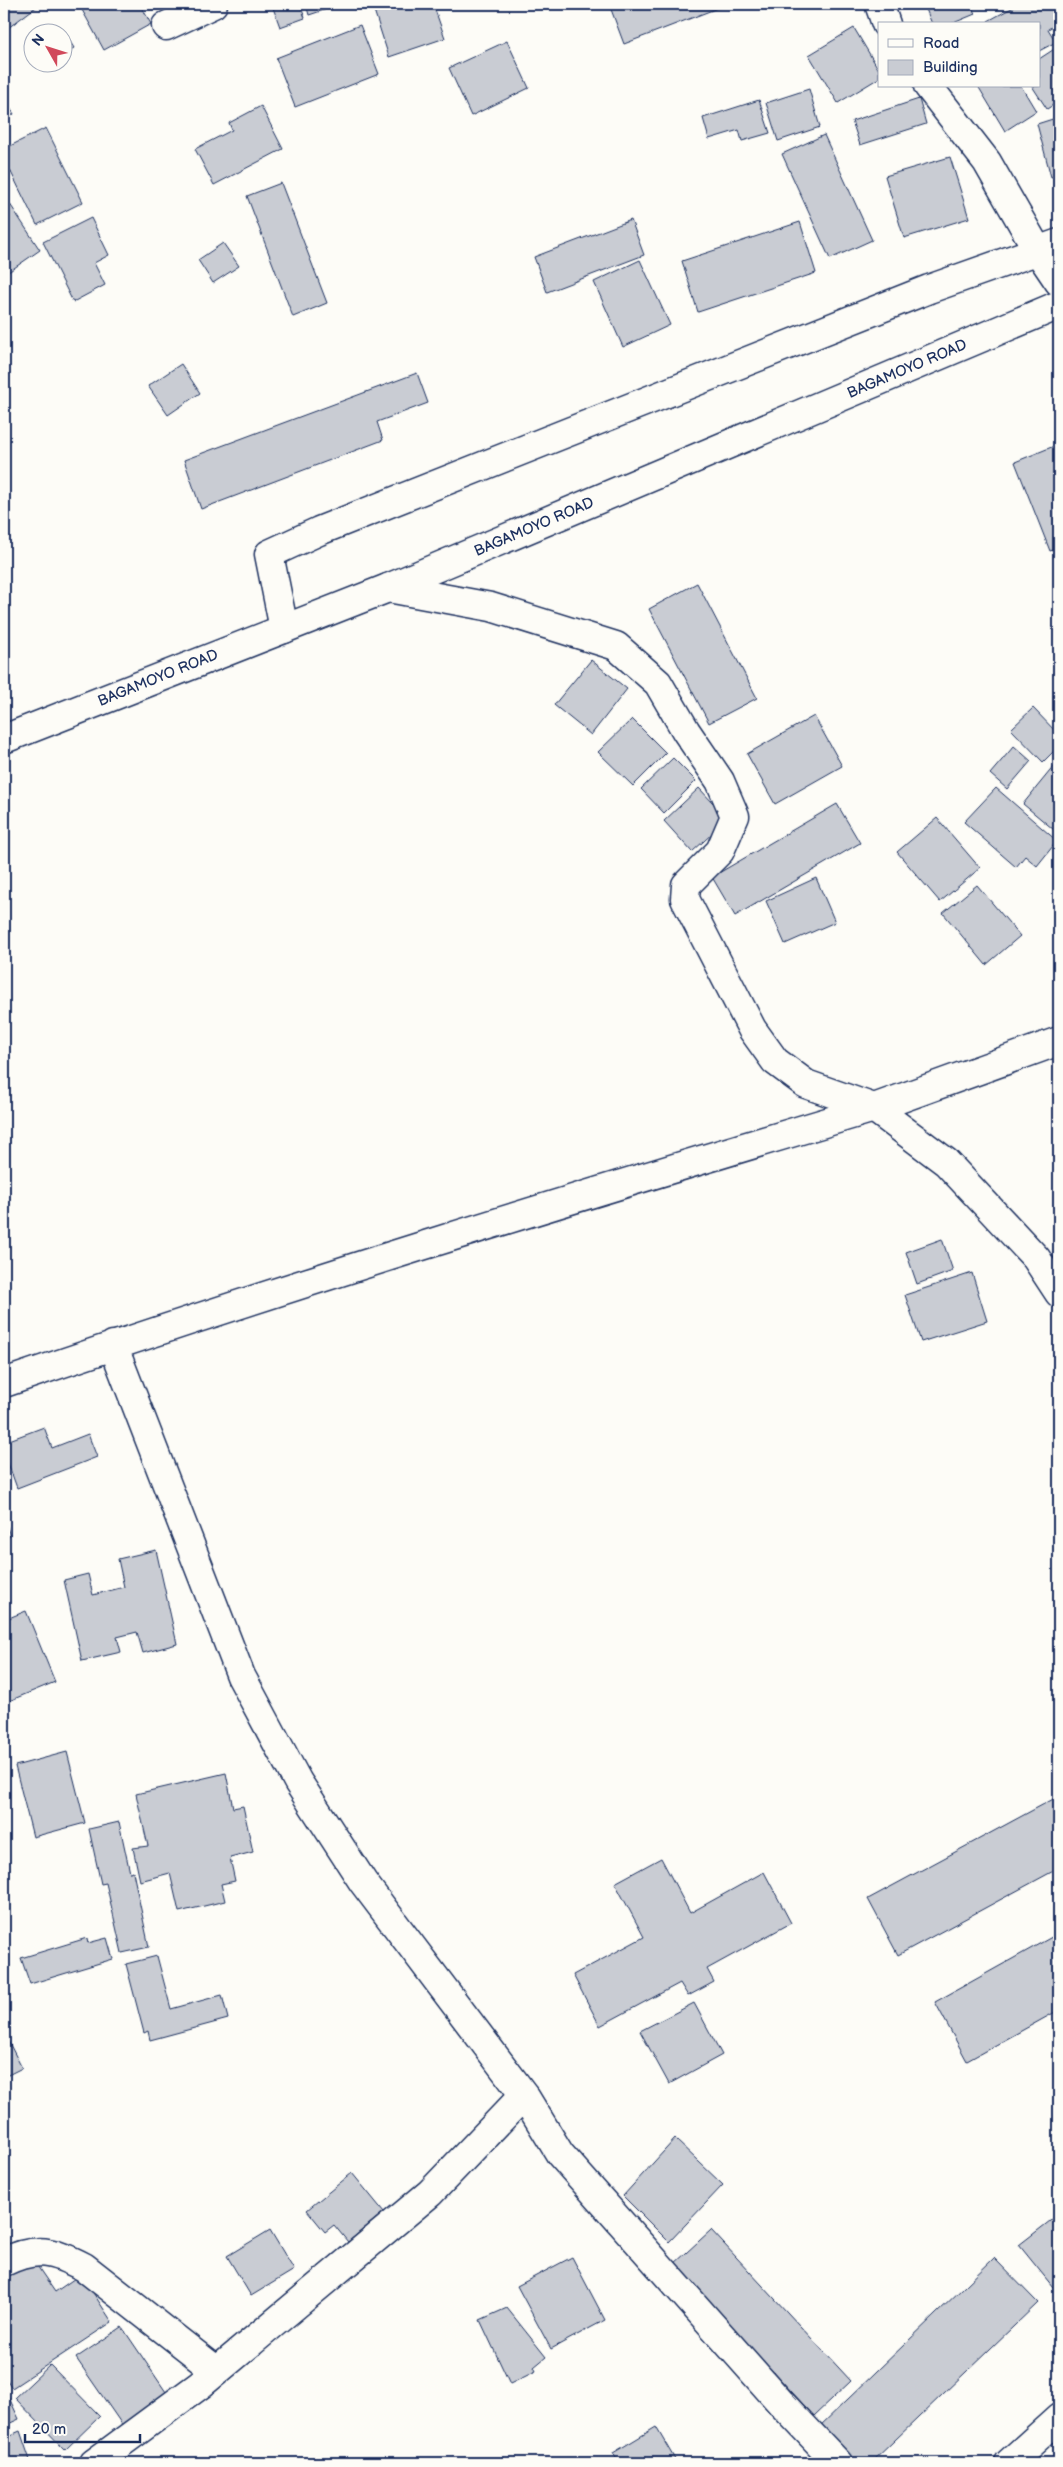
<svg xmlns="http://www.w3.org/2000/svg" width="1063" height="2467" viewBox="0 0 1063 2467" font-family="'Balsamiq Sans',sans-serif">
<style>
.building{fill:#c9ccd3;stroke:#1b2f5e}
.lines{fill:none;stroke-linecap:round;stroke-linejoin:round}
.minor-casing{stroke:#1b2f5e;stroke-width:31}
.trunk-casing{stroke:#1b2f5e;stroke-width:31}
.minor{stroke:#fdfcf7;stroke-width:28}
.trunk{stroke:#fdfcf7;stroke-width:28}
.labels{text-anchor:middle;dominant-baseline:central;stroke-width:4;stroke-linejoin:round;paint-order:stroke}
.street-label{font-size:15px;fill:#1b2f5e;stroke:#fdfcf7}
</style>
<rect width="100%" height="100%" fill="#fdfcf7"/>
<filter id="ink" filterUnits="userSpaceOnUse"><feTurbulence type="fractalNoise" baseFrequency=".02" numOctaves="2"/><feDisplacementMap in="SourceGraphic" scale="10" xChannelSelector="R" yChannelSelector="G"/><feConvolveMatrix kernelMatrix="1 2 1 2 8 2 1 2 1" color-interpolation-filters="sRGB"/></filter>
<g filter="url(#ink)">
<path class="building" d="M4,4H40L4,31Z
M89,4H140L151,24L104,50L81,8Z
M300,4L305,18L280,27L272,5Z
M306,4H342L309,15Z
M372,4H433L445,38L389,57Z
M609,4H728L624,44Z
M924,4H971L975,14L951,24H932Z
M1019,4H1052L1059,17V23L1048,29L1056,42L1039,51V24H990L988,21Z
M360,25L379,74L295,107L276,58Z
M854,28L879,70V78L838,103L809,55Z
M64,32L74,48L62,55V33Z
M507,41L529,88L471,116L449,68Z
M1059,46V101L1047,109L1032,86H1039V59Z
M978,86H1021L1036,111L1005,131Z
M809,89L820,127L778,141L766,103Z
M4,99L14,114L4,121Z
M919,99L926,124L860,145L852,121Z
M759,100L770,133L742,141L739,130L709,139L703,118Z
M261,106L283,149L214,185L195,149L232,130L229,123Z
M1059,117V175L1051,177L1037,124Z
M46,128L83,202L37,225L4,158V149Z
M824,135L872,240L830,259L782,154Z
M950,157L969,218L904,238L885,176Z
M281,183L327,303L293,317L247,196Z
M4,195L40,250L4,275Z
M91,218L109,255L94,263L105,285L73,302L43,242Z
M631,220L644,255L547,292L534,257Z
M800,222L816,273L698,312L682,261Z
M223,243L239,266L213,283L198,260Z
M640,260L670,325L623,347L594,282Z
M181,364L200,393L168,415L148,386Z
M417,373L428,403L377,422L383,440L201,509L184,460Z
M1059,444V548L1050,551L1015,462Z
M697,583L757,698L709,723L649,609Z
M591,660L627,689L591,735L554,705Z
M1033,708L1059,735V746L1043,762L1011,729Z
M814,716L842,766L775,804L747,754Z
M632,719L666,753L633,786L598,752Z
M1014,746L1031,761L1007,789L990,774Z
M673,758L696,781L664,813L641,789Z
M1059,760V834L1023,804Z
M699,788L728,819L692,852L664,821Z
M996,788L1057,841L1037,866L1025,856L1016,867L964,822Z
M837,804L860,843L735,916L712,877Z
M937,818L980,868L940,902L897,852Z
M816,878L835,922L785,944L766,901Z
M977,885L1020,936L986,965L943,913Z
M942,1239L953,1271L917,1284L906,1252Z
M972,1273L987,1321L921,1342L905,1295Z
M44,1427L52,1448L88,1434L97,1457L17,1488L4,1452V1442Z
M4,1518L10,1536L4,1538Z
M156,1550L177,1644L143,1653L137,1632L117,1637L121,1652L82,1661L64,1580L88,1574L93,1595L124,1587L118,1559Z
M26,1611L55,1682L4,1703V1620Z
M67,1752L85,1823L33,1837L15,1766Z
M226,1773L233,1808L243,1806L253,1852L230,1858L235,1881L221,1884L225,1901L179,1912L170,1873L140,1881L133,1848L148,1846L136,1794Z
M1059,1796V1868L898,1955L868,1899Z
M119,1822L130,1873L133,1872L149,1947L122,1953L106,1883L101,1884L89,1829Z
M661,1858L690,1913L764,1872L791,1923L707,1969L714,1982L688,1996L680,1983L600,2026L573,1975L644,1937L615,1883Z
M1059,1933V2010L967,2061L935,2002Z
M87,1938L88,1943L107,1938L113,1959L30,1984L21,1958Z
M157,1956L171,2009L222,1995L228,2019L150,2040L148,2031L144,2033L126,1964Z
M694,2003L722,2055L669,2084L640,2031Z
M4,2033L22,2068L4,2077Z
M675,2139L723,2185L669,2242L623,2196Z
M352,2173L384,2212L348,2242L334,2225L325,2232L307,2210Z
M1059,2214V2290L1057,2292L1019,2245Z
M270,2230L294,2270L251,2296L227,2256Z
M711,2230L851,2381L814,2416L674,2264Z
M29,2254L55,2292L81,2274L112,2322L12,2388L4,2375V2271Z
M572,2257L605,2320L551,2349L517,2286Z
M994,2258L1038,2303L871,2463H852L818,2428Z
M507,2308L546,2357L534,2367L536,2371L510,2384L480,2320Z
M122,2327L168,2395L123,2426L76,2358Z
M50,2365L100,2416L65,2450L15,2398Z
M4,2387L19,2419L4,2426Z
M656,2427L677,2463H619L613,2453Z
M20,2431L31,2463H4V2438Z"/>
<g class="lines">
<defs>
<path id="minor" d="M879,4L886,24
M166,26L213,4
M928,86L987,162L1038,251L1059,282
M388,588L491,607L616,646L658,683L686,731L720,781L735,816L720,851L686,885L685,899L752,1029L775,1061L806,1084L874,1108L1059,1041
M284,629L269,554L319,531L929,289L1059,243
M113,1345L241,1676L298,1782L363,1882L524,2095L560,2154L781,2403L838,2463
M4,1383C292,1284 583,1195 874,1108L946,1162L1036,1258L1059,1293
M4,2262C36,2246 53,2251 84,2267L217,2371
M94,2463L200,2385L430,2193L524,2095
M1009,2463L1059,2418"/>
<path id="trunk" d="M4,739L388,588L1059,305"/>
</defs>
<use href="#minor" class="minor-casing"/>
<use href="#trunk" class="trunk-casing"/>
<use href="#minor" class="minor"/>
<use href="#trunk" class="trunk"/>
</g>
</g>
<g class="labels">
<g class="street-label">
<text transform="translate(907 369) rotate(-23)">BAGAMOYO ROAD</text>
<text transform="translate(534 527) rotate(-23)">BAGAMOYO ROAD</text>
<text transform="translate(158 678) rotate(-22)">BAGAMOYO ROAD</text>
</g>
</g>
<rect width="1063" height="2467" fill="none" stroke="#fdfcf7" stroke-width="20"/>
<rect x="10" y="10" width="1043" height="2447" fill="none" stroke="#1b2f5e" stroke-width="2" filter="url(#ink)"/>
<rect x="878" y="22" width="162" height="65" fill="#fdfcf7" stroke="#a3aaba"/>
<rect x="888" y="39" width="25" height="8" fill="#fdfcf7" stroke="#a3aaba"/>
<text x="923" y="48" font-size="15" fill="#1b2f5e">Road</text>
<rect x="888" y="60" width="25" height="15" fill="#c9ccd3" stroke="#a3aaba"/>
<text x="923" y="72" font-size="15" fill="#1b2f5e">Building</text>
<g transform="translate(48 48) rotate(309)"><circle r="24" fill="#fdfcf7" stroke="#a3aaba"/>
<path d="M0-4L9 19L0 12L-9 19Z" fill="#d1495b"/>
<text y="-8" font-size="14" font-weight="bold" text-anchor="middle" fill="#1b2f5e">N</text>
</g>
<path d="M25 2434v8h115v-8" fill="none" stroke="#1b2f5e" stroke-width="2.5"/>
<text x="32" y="2434" font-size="15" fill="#1b2f5e" stroke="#fdfcf7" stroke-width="4" paint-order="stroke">20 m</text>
</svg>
